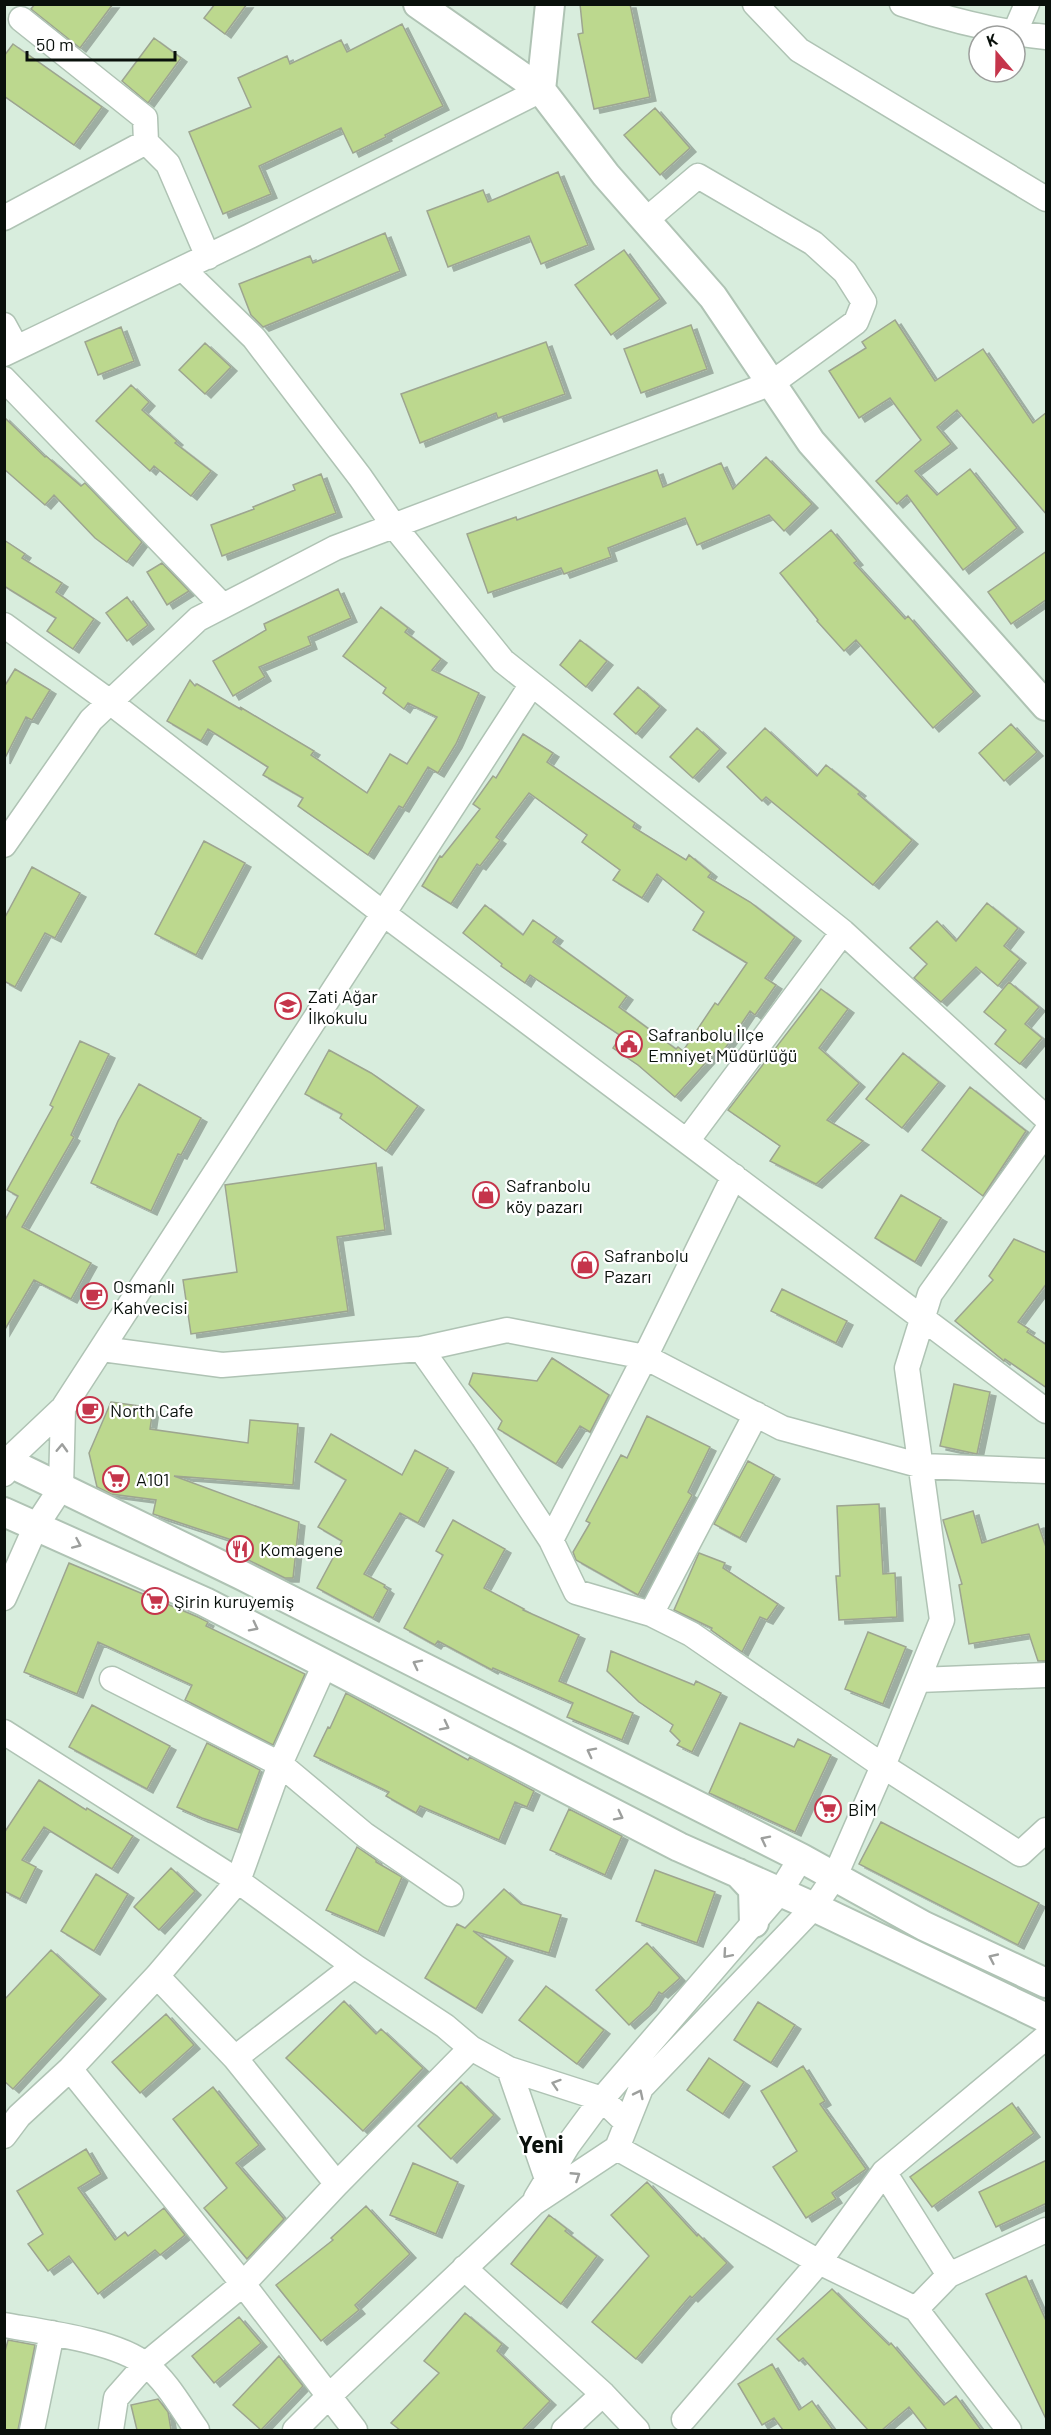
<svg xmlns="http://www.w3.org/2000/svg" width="1051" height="2435" viewBox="0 0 1051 2435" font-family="Barlow,sans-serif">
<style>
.building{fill:#bcd88e;stroke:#9da590;stroke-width:1.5;filter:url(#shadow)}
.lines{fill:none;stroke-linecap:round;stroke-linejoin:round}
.minor-casing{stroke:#afc3b4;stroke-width:27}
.tertiary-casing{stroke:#afc3b4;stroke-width:32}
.minor{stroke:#fff;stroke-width:24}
.tertiary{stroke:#fff;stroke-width:28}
.oneway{stroke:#9d9f9d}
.labels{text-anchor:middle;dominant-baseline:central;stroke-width:4.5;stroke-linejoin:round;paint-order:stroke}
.poi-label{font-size:18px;fill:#09100b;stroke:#fff;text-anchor:start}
.district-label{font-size:24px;font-weight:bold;fill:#09100b;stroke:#fff}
</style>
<defs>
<filter id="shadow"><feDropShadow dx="6" dy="4" stdDeviation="0" flood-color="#0004"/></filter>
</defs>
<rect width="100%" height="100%" fill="#d8eddd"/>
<path class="building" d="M35,4H113L80,48L31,9Z
M215,4H247L225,34L204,18Z
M580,4H630L650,97L594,109L578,34L583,33Z
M402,24L443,106L385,135L386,137L353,153L341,128L259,166L271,194L223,214L189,132L251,107L238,78L287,56L290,64L341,40L347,52Z
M154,38L181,58L148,103L122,81Z
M13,44L102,107L74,145L4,96V56Z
M655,108L690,148L660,175L624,135Z
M558,172L588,245L541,264L529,236L448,267L427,211L483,190L488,202Z
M385,233L400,271L263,327L251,315L239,284L310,256L313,263Z
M624,250L660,299L611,335L575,285Z
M895,320L935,381L983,349L1033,423L1047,412V515L957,410L937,427L951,444L915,471L937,495L970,469L1017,528L963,570L907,495L897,504L876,481L921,440L890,398L859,418L829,371L866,348L862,342Z
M691,325L707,369L641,393L624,349Z
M121,327L134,361L98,375L85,342Z
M546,342L565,394L498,418L496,413L420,443L401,394Z
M205,343L231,367L205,394L179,370Z
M131,385L149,402L142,410L177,441L175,443L211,471L191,496L154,466L150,471L96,421Z
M4,417L45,457L46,456L81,486L85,483L142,542L127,562L95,538L54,495L45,505L4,469Z
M766,457L812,504L784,531L769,515L697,545L685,518L608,548L611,557L564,574L561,568L488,593L467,534L516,517L517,520L657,470L663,487L721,463L733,489Z
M321,474L336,513L222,556L211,525L254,509L253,507L295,490L293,485Z
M831,530L857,561L854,563L905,619L908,616L974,692L933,728L856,640L844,651L817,621L818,620L780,573Z
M4,540L25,554L22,558L62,583L56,592L94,619L73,649L47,631L56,618L4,586Z
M1047,551V599L1011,624L988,592Z
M162,563L189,591L167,605L147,572Z
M338,589L351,618L308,637L311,645L259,667L265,677L233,696L213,661L266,630L264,624Z
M127,597L148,625L127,641L106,613Z
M381,607L408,628L405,632L441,659L432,670L479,693L456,744L438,773L428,767L403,808L399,806L368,855L298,806L303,798L263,775L268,767L208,729L201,741L167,721L190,680L195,686L197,684L242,710L240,707L314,751L311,755L367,793L390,754L407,764L437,717L408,703L404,709L383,693L386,688L343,656Z
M580,640L607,661L586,687L560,665Z
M15,669L50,690L32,720L26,717L4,760V687Z
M638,687L660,706L636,734L614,714Z
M1011,724L1037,752L1004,781L979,753Z
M697,728L720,749L693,778L670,757Z
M765,728L817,776L826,765L860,792L858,794L912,840L873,885L766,797L762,801L727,767Z
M523,734L553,753L547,762L635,823L633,827L686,860L689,855L711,873L708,877L750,902L795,937L765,978L776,985L755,1015L750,1011L722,1053L717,1050L675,1097L638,1065L613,1048L621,1036L530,975L525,983L501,966L502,964L463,933L485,905L523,935L533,920L557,937L553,942L627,996L619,1007L676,1049L678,1047L683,1051L715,1003L718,1005L747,963L693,930L704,912L657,874L642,898L613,880L620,870L582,842L587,835L529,793L496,837L500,840L480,866L477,864L451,904L422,886L440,856L442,857L480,809L473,804L493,776L496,778Z
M204,841L245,863L196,955L155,934Z
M32,867L80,893L55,938L45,933L15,987L4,981V919Z
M987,903L1018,928L1004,946L1020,959L998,986L976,967L941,1002L914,978L927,964L910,948L937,921L956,941Z
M1009,982L1039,1007L1025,1024L1042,1038L1020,1064L995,1044L1006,1030L984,1012Z
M821,989L848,1009L819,1048L859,1083L827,1120L863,1141L816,1184L770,1161L780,1146L728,1110Z
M80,1041L109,1054L71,1135L74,1137L22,1227L91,1263L71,1299L34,1280L4,1331V1222L18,1196L7,1190L53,1107L50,1105Z
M329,1050L371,1073L418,1106L386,1151L340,1118L342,1114L305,1094Z
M903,1053L939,1082L902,1128L866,1099Z
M139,1084L201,1118L181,1155L178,1154L151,1211L91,1183L118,1121Z
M970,1087L1026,1131L983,1196L922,1150Z
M376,1163L385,1230L337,1237L348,1311L191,1334L183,1280L237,1272L225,1185Z
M901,1195L941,1218L915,1262L875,1238Z
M1014,1239L1047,1253V1283L1018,1322L1029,1329L1027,1332L1047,1345V1388L1005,1359L1004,1361L955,1321L993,1280L989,1276Z
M782,1289L847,1321L836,1343L771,1311Z
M552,1358L609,1395L590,1432L580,1426L556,1464L498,1429L502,1421L469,1384L473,1373L537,1381Z
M954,1384L990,1392L977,1454L940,1446Z
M111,1402L153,1408L150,1429L248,1443L250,1420L298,1424L293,1485L174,1476L299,1522L293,1578H285L230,1551L232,1540L153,1514L156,1500L111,1494L97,1487L89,1453Z
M647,1416L710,1447L688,1492L692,1495L638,1595L576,1560L573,1552L590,1523L586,1521L621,1455L627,1458Z
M331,1434L402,1475L415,1450L448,1468L418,1523L400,1513L364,1574L385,1585L384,1587L388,1590L373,1618L317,1588L342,1541L318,1527L346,1480L315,1462Z
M748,1461L774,1475L740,1538L714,1524Z
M879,1504L883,1574L895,1573L897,1617L839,1620L836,1576H840L837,1506Z
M973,1511L982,1543L1038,1524L1047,1550V1661H1038L1029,1634L969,1644L959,1585L962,1584L943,1520Z
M453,1520L505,1549L484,1588L524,1609L523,1610L579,1635L559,1681L633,1713L622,1740L567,1717L573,1703L493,1668L492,1670L438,1641L435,1645L404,1628L443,1555L436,1551Z
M699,1553L725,1563L723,1568L778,1604L767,1620L760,1617L742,1652L711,1630L712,1628L674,1610Z
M69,1563L198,1617L208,1622L206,1626L305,1674L273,1745L185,1700L192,1685L98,1642L77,1694L24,1672Z
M868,1632L906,1647L883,1704L845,1689Z
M611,1651L694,1685L696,1681L721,1693L692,1752L677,1745L680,1741L670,1731L673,1725L639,1702L607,1671Z
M346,1693L468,1760L470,1757L534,1791L527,1807L515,1802L499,1840L420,1806L416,1813L386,1796L389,1792L314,1756L328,1727L330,1728Z
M92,1705L170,1746L147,1789L69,1747Z
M740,1723L794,1747L798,1739L831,1755L795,1832L709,1793Z
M207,1743L260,1770L238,1830L202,1818L177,1807Z
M39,1780L86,1810L87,1808L133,1836L112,1869L44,1827L22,1860L36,1867L20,1899L4,1891V1833Z
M569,1809L622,1836L605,1875L550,1850Z
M881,1822L1039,1903L1018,1945L859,1864Z
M357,1847L376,1860V1862L402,1877L378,1932L326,1910Z
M171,1868L195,1891L159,1930L134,1907Z
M655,1870L715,1892L697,1943L636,1921Z
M96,1874L128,1894L94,1951L61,1931Z
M504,1889L521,1904L561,1915L549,1953L473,1931L507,1957L476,2009L425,1978L457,1924L465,1928Z
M647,1943L680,1978L662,1994L659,1992L650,2006L629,2025L596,1990Z
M51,1950L100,1995L13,2089L4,2081V2000Z
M546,1986L604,2030L577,2064L519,2020Z
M344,2001L376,2034L381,2029L423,2068L363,2131L286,2058Z
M758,2002L795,2025L771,2063L734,2040Z
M166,2014L194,2045L140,2093L112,2062Z
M709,2058L744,2082L723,2114L687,2090Z
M803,2066L825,2101L820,2104L866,2169L832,2193L836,2199L806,2218L773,2167L797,2151L761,2091Z
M461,2082L494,2115L451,2159L418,2126Z
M213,2087L259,2145L236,2163L284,2219L247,2259L204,2208L227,2188L173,2119Z
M1012,2103L1034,2133L932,2207L910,2177Z
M86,2149L101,2174L78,2188L115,2240L125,2232L128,2236L164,2208L185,2235L160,2255L155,2250L98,2294L69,2256L48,2271L28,2244L43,2234L17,2191Z
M1047,2160V2203L996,2227L979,2192Z
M413,2163L458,2182L436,2234L390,2215Z
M647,2182L697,2236L698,2234L727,2263L692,2298L690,2296L636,2359L592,2322L649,2256L611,2215Z
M366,2206L410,2254L355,2305L359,2310L321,2341L276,2285L333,2240L331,2238Z
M549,2215L567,2229L565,2231L597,2256L561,2304L511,2264Z
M1026,2276L1047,2323V2421L986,2294Z
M832,2289L889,2345L891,2343L944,2405L956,2396L981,2430H927L909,2407L882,2430H868L803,2358L799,2361L777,2339Z
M465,2313L502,2344L497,2351L550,2401L522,2430H400L391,2423L439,2373L424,2361Z
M239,2317L261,2343L214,2383L192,2356Z
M8,2340L35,2345L18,2430H4V2355Z
M279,2356L303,2386L261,2430L233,2405Z
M772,2364L799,2410L812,2401L833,2430H783L774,2418L762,2425L738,2384Z
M158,2399L168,2412L171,2430H137L131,2405Z"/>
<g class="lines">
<defs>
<path id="minor" d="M755,4L799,50L1046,199
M902,4C949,20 998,32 1046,37
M21,19L145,118L146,142L168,164L208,257
M1014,34L1027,4
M4,218L146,142
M183,269L254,338L360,477L394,526L503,661L843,932L1046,1118
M4,325L16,347
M4,354L250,236L541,90
M4,379L223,606
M4,625L110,702L384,914L1046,1411
M4,845L91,720L198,619L335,548L772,383L856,322L864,302L845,272L813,243L698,176L646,220
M687,1141L843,932
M102,1349L222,1365L421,1349L507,1330L645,1357L782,1428L922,1466L1046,1471
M421,1349L483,1437L551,1540L576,1592L651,1614L691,1634L883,1766L1020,1854L1046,1830
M4,1474L7,1461L63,1408L532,684
M551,1540L645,1357L734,1176
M4,1598L36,1526L61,1488L63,1408
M651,1614L756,1414
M112,1679L280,1764L365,1835L451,1894
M919,1680L1046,1675
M4,1732L238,1881L354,1966L445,2026L471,2048L509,2069L602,2099L627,2123
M157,1976L235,2058
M70,2069L243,2284L355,2430
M509,2069L547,2179
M4,2136L19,2116L70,2069L157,1976L238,1881L280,1764L325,1664
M617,2148L819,2262L916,2309L1009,2430
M884,2172L949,2275
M337,2184L235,2058L354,1966
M536,2198L568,2145L602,2099L780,1892L801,1858
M464,2268L603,2394L637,2430
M916,2309L949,2275L1046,2230
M4,2325C43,2332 117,2341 146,2365C167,2381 182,2409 197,2430
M684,2419L819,2262L884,2172L1046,2037
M32,2430L52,2333
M111,2430L116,2398L146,2364L243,2284L337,2184L471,2048
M295,2430L328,2397L534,2203L617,2148L641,2088L814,1907L835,1876L883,1766L942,1620L907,1368L930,1294L1046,1132
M564,2430L603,2394"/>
<path id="tertiary" d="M418,4L541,90L606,175L713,297L811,442L1046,706
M541,90L550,4
M4,1460L241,1575L801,1858L924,1926L1046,1983
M4,1512L205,1602L679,1847L814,1907L1046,2018
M738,1873L753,1889L754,1923"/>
</defs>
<use href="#minor" class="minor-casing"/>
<use href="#tertiary" class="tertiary-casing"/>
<use href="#minor" class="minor"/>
<use href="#tertiary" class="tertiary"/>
</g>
<defs><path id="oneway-chevron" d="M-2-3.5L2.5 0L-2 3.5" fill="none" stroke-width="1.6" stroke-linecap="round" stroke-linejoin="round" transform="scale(1.5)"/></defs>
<g class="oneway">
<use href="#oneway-chevron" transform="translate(62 1448) rotate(-88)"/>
<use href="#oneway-chevron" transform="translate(77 1544) rotate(24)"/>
<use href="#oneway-chevron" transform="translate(254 1627) rotate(27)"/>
<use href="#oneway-chevron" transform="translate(417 1664) rotate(-153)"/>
<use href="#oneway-chevron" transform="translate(445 1726) rotate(27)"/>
<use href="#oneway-chevron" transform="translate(591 1752) rotate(-153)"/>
<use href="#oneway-chevron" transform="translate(619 1816) rotate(27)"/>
<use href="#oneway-chevron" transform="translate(765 1840) rotate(-153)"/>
<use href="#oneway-chevron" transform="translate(727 1954) rotate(131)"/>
<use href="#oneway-chevron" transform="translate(993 1958) rotate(-155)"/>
<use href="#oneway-chevron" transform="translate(556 2084) rotate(-162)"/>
<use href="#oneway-chevron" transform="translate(639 2094) rotate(-64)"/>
<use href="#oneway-chevron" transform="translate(576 2176) rotate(-33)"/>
</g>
<defs>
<symbol id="school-ring" viewBox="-11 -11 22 22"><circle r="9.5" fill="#fff" stroke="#c5354b" stroke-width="1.5"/><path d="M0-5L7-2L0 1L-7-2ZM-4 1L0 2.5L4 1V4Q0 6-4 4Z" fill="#c5354b"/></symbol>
<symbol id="civic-ring" viewBox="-11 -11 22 22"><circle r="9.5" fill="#fff" stroke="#c5354b" stroke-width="1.5"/><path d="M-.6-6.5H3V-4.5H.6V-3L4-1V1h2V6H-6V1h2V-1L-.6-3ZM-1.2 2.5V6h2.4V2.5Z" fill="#c5354b"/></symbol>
<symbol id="shop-ring" viewBox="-11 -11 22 22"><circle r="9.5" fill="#fff" stroke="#c5354b" stroke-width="1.5"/><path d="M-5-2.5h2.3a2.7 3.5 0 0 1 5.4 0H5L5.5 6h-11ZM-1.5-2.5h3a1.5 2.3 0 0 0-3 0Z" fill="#c5354b"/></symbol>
<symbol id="cafe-ring" viewBox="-11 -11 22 22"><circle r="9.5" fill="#fff" stroke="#c5354b" stroke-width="1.5"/><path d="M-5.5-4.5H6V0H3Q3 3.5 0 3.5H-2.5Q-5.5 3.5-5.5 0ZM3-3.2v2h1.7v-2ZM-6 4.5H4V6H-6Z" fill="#c5354b"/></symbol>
<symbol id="supermarket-ring" viewBox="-11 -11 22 22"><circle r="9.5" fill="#fff" stroke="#c5354b" stroke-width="1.5"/><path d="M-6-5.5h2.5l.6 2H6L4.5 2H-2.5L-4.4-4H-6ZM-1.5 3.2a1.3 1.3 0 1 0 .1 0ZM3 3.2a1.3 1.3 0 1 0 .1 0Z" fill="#c5354b"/></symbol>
<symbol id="restaurant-ring" viewBox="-11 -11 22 22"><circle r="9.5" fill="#fff" stroke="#c5354b" stroke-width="1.5"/><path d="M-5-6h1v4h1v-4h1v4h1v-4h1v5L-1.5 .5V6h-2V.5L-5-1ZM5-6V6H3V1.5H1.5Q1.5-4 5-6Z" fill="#c5354b"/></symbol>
</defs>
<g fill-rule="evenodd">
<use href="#school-ring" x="273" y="991" width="30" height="30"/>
<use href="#civic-ring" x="614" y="1029" width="30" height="30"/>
<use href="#shop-ring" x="471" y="1180" width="30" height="30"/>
<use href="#shop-ring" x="570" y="1250" width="30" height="30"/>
<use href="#cafe-ring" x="79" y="1281" width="30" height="30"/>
<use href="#cafe-ring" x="75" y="1395" width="30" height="30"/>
<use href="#supermarket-ring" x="101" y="1464" width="30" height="30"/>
<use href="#restaurant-ring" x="225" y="1534" width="30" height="30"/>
<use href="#supermarket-ring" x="140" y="1586" width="30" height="30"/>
<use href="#supermarket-ring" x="813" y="1794" width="30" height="30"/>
</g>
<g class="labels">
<g class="poi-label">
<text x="308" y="996">Zati Ağar<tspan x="308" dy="21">İlkokulu</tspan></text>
<text x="648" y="1034">Safranbolu İlçe<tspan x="648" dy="21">Emniyet Müdürlüğü</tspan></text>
<text x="506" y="1185">Safranbolu<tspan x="506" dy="21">köy pazarı</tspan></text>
<text x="604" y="1255">Safranbolu<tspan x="604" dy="21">Pazarı</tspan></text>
<text x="113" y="1286">Osmanlı<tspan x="113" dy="21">Kahvecisi</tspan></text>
<text x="110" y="1410">North Cafe</text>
<text x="136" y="1479">A101</text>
<text x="260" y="1549">Komagene</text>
<text x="174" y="1601">Şirin kuruyemiş</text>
<text x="848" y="1809">BİM</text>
</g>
<g class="district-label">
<text x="541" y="2143">Yeni</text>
</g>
</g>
<rect width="1051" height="2435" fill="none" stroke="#09100b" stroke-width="12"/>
<g transform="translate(997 54) rotate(340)"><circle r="28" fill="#ffffff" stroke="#9d9f9d" stroke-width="1.5"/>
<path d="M0-4.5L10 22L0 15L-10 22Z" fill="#c5354b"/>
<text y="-9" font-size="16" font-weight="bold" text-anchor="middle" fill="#09100b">K</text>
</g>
<path d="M27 51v9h148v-9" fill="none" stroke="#09100b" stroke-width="3"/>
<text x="36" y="51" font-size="18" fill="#09100b" stroke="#ffffff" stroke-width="4.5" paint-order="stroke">50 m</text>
</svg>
